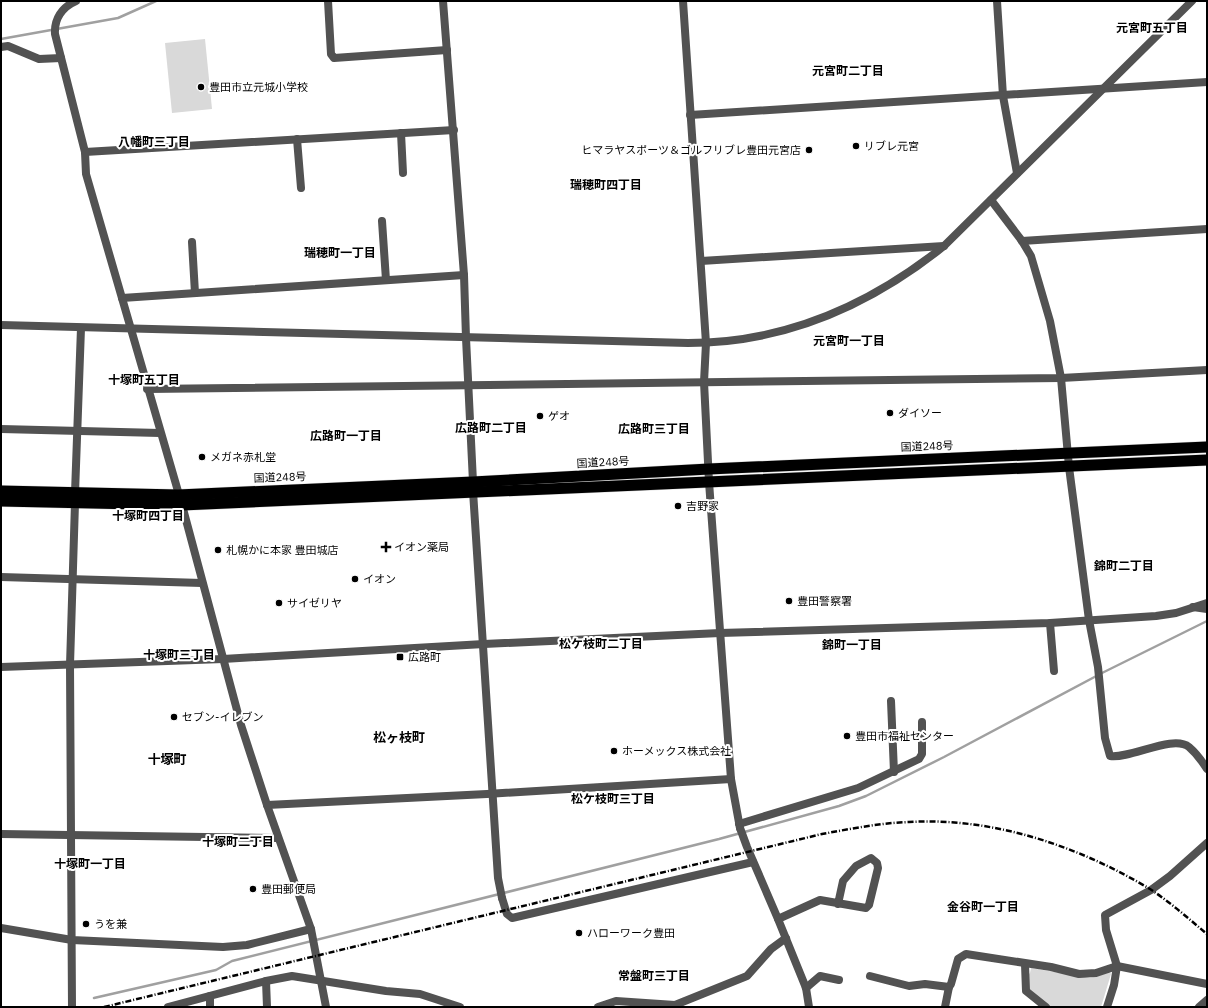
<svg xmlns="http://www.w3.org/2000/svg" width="1208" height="1008" font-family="'IBM Plex Sans','Noto Sans JP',sans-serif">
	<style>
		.green { fill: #d9d9d9 }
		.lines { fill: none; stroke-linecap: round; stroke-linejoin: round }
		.stream { stroke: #a0a0a0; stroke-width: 2.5 }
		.trunk-casing { stroke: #dbdbdb; stroke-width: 12 }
		.minor { stroke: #525252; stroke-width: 8 }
		.tertiary { stroke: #525252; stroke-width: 8 }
		.trunk { stroke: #000; stroke-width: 11 }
		.rail { stroke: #000; stroke-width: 2.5; stroke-dasharray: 6 2 1 2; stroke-linecap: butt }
		.poi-dot { fill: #000; stroke: #fff; stroke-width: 1.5 }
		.labels { text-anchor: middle; stroke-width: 4; stroke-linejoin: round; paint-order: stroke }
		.poi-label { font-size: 11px; fill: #000; stroke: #fff; text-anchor: start }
		.street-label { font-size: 11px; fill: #000; stroke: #fff }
		.neighbourhood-label { font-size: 12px; font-weight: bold; fill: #000; stroke: #fff }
		.quarter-label { font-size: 13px; font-weight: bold; fill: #000; stroke: #fff }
	</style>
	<rect width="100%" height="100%" fill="#fff"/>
	<!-- green -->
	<g class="green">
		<path d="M 205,39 L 212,109 L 172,113 L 165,43 Z"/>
		<path d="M 1031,968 L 1090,978 L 1110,972 L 1111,974 L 1101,1007 L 1047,1007 L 1027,992 L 1028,975 L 1030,973 Z"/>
	</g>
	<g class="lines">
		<!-- stream -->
		<g class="stream">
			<path d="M 1,39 L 118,18 L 156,1"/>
			<path d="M 94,998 L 216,970 L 232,961 L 719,839 L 839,806 L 866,796 L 944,757 L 1102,673 L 1207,621"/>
		</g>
		<defs>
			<g id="trunk">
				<path d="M 1,491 L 178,495 L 473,482 L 709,469 L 1207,447"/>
				<path d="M 1,501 L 182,505 L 1207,460"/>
			</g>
		</defs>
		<!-- trunk casing -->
		<use href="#trunk" class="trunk-casing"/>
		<!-- minor -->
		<g class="minor">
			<path d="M 328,1 L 331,54 L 334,58 L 447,50"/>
			<path d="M 683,1 L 706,343"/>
			<path d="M 997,1 L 1003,96 L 1017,173"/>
			<path d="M 1,47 L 8,46 L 39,59 L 61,58"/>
			<path d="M 690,115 L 1207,82"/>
			<path d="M 401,133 L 403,173"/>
			<path d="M 297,139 L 301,188"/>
			<path d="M 85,152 L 454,130"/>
			<path d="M 382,221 L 386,280"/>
			<path d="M 1022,241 L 1207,229"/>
			<path d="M 192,242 L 195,293"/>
			<path d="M 701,261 L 944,246"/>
			<path d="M 122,298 L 464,275"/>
			<path d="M 466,338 L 473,482"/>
			<path d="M 147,389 L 1061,378 L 1207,370"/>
			<path d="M 1,429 L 160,433"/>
			<path d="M 473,491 L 498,878 L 502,898"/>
			<path d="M 75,493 L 81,328"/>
			<path d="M 1,577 L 202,583"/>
			<path d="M 1193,607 L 1207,609"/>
			<path d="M 1089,620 L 1098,667 L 1105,738 L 1110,756 C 1131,759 1173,734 1189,747 C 1196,753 1202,761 1207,769"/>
			<path d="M 1050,623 L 1054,671"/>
			<path d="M 891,701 L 894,772"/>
			<path d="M 267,805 L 487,794 L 731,779 L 740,828"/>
			<path d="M 739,824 L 858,788 L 919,759 L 922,754 L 922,722"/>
			<path d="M 1,834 L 278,838"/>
			<path d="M 1025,964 L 1026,991 L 1046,1007"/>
			<path d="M 870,976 L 909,986 L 925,984 L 949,987"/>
			<path d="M 266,981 L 267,1007"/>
			<path d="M 806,988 L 820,976 L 839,980"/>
			<path d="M 72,1007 L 70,665 L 75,503"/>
			<path d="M 168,1007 L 266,981 L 292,976 L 386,991 L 420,994 L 460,1007"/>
			<path d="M 210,1007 L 210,996"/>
			<path d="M 598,1007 L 616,1001 L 675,1005 L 747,976 L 771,949 L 786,938"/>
			<path d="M 809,1007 L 806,988 L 778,919 L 820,900 L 866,908 L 869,905 L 878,868 L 877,863 L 871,858 L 856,866 L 843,881 L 838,904"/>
			<path d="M 945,1007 L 949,987 L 951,984 L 958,959 L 966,954 L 1051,967 L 1079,974 L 1096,973 L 1117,966 L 1207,984"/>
			<path d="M 1107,1007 L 1114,985 L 1117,966 L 1106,930 L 1105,915 L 1151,890 L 1170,876 L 1207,843"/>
			<path d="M 1199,1007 L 1207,1000"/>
		</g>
		<!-- tertiary -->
		<g class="tertiary">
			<path d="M 76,1 C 62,7 54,19 55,34 L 85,152 L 86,174 L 182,505 L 241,725 L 267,805 L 311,929 L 326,1007"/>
			<path d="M 443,1 L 464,275 L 466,338"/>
			<path d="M 991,200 L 1022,241 L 1031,256 L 1050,321 L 1061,378 L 1069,467 L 1089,620"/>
			<path d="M 1,325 L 688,343 C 785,343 869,306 944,246 L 1192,1"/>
			<path d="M 706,343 L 704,382 L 709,482 L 731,779"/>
			<path d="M 1,667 L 223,659 L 484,644 L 720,633 L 1050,623 L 1156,616 L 1176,613 L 1207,603"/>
			<path d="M 740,828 L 747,847 L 778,919"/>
			<path d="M 502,898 L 507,914 L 512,918 L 753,862"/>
			<path d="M 1,928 L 72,940 L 223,947 L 247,945 L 311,929"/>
		</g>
		<!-- trunk -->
		<use href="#trunk" class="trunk"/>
		<!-- rail -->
		<path class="rail" d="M 104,1007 L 822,834 C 850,829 879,823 909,822 C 993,817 1078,846 1150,889 C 1170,902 1189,919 1207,934"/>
	</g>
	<!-- markers -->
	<g class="poi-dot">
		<circle cx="201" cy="87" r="4"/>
		<circle cx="856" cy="146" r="4"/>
		<circle cx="809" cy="150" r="4"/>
		<circle cx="890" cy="413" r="4"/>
		<circle cx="540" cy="416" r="4"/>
		<circle cx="202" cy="457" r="4"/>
		<circle cx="678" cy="506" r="4"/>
		<path d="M384 541h4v4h4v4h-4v4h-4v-4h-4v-4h4z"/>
		<circle cx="218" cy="550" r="4"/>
		<circle cx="355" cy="579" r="4"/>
		<circle cx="789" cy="601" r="4"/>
		<circle cx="279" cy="603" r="4"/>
		<rect x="396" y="653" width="8" height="8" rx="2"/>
		<circle cx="174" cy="717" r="4"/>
		<circle cx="847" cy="736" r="4"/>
		<circle cx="614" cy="751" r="4"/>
		<circle cx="253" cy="889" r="4"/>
		<circle cx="86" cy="924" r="4"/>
		<circle cx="579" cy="933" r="4"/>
	</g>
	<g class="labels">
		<!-- poi labels -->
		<g class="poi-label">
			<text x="209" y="91">豊田市立元城小学校</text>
			<text x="864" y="150">リブレ元宮</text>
			<text x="801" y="154" text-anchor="end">ヒマラヤスポーツ＆ゴルフリブレ豊田元宮店</text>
			<text x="898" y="417">ダイソー</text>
			<text x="548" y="420">ゲオ</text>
			<text x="210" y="461">メガネ赤札堂</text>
			<text x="686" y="510">吉野家</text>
			<text x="394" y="551">イオン薬局</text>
			<text x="226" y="554">札幌かに本家 豊田城店</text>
			<text x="363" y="583">イオン</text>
			<text x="797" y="605">豊田警察署</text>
			<text x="287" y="607">サイゼリヤ</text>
			<text x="408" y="661">広路町</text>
			<text x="182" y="721">セブン-イレブン</text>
			<text x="855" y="740">豊田市福祉センター</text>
			<text x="622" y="755">ホーメックス株式会社</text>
			<text x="261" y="893">豊田郵便局</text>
			<text x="94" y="928">うを兼</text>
			<text x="587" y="937">ハローワーク豊田</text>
		</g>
		<!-- street labels -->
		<g class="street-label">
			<text transform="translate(927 446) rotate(-2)" y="4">国道248号</text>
			<text transform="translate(603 462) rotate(-3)" y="4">国道248号</text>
			<text transform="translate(280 477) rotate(-2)" y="4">国道248号</text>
		</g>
		<!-- neighbourhood labels -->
		<g class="neighbourhood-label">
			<text x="1152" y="32">元宮町五丁目</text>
			<text x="848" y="75">元宮町二丁目</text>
			<text x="154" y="146">八幡町三丁目</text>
			<text x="606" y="189">瑞穂町四丁目</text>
			<text x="340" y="257">瑞穂町一丁目</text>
			<text x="849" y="345">元宮町一丁目</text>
			<text x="144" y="384">十塚町五丁目</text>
			<text x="491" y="432">広路町二丁目</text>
			<text x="654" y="433">広路町三丁目</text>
			<text x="346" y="440">広路町一丁目</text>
			<text x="148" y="520">十塚町四丁目</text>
			<text x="1124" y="570">錦町二丁目</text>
			<text x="601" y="648">松ケ枝町二丁目</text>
			<text x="852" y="649">錦町一丁目</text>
			<text x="179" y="659">十塚町三丁目</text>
			<text x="613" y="803">松ケ枝町三丁目</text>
			<text x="238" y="846">十塚町二丁目</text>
			<text x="90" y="868">十塚町一丁目</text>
			<text x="983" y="911">金谷町一丁目</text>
			<text x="654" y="980">常盤町三丁目</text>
		</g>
		<!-- quarter labels -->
		<g class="quarter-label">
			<text x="399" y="742">松ヶ枝町</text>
			<text x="167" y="764">十塚町</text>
		</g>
	</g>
	<!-- border -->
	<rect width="1208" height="1008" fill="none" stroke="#000000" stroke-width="4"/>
</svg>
